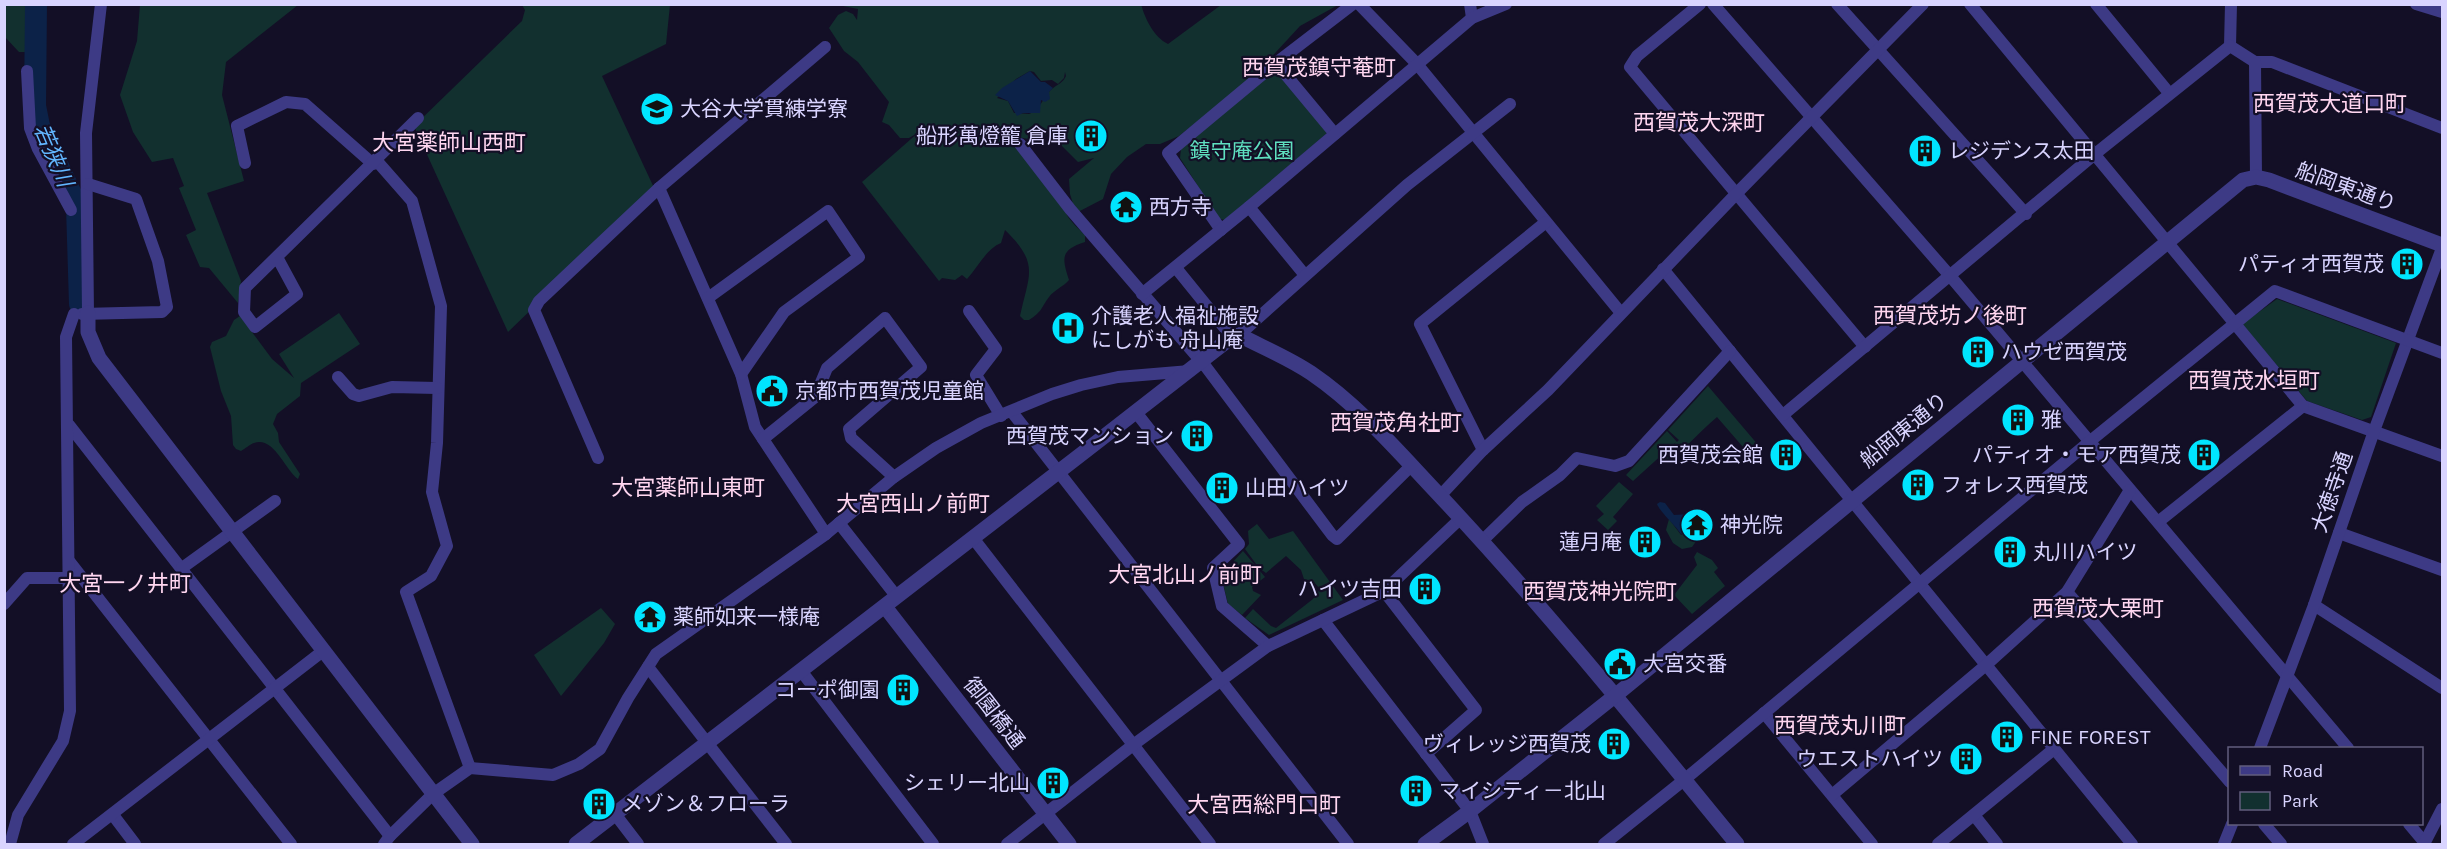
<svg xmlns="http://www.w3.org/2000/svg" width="2447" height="849" font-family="Karla,'Noto Sans JP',sans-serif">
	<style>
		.green { fill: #12302f; fill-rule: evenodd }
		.water { fill: #0c2248 }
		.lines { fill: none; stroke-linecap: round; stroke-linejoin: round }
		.river { stroke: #0c2248; stroke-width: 22 }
		.minor { stroke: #3d3a85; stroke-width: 12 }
		.tertiary { stroke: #3d3a85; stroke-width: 15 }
		.labels { text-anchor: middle; stroke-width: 4.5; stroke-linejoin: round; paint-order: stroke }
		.poi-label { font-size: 21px; fill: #d9d4ff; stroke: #130f26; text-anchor: start }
		.park-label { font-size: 21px; fill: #5fe0c0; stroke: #130f26 }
		.street-label { font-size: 21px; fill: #d9d4ff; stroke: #130f26 }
		.neighbourhood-label { font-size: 22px; fill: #ffd6f0; stroke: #130f26 }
		.water-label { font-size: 22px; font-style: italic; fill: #62b6ff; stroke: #130f26 }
	</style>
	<rect width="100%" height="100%" fill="#130f26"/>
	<!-- green -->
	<g class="green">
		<path d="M 5,4 L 36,5 L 32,45 L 27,52 L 19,52 L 5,37 Z"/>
		<path d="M 1141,4 C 1145,19 1154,37 1168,44 L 1221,5 L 1338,5 L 1300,26 L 1253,77 L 1179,136 L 1160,144 L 1146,144 L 1127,157 L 1111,174 L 1103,199 L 1076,213 L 1070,194 L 1069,179 L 1094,158 L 1078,162 L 1049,133 C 1038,142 1030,139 1017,137 L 1019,145 L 1063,199 C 1063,216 1074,224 1085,235 L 1085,242 C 1060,250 1062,258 1069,280 C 1063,287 1054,290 1049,297 C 1041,308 1042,312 1029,320 L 1024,320 L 1020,316 C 1029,274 1040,264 1005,230 L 1001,243 C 986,249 979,266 967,279 L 962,275 L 955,280 L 942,278 L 939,281 L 862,182 L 919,132 L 909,138 L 900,138 L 889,125 L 882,122 L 889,102 L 858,62 L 844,51 L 829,28 L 838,15 L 846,11 L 853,14 L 857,20 L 858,9 L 838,5 ZM 1030,71 L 1034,72 L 1041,81 L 1052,80 L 1058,84 L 1064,78 L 1065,72 L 1066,76 C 1063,83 1058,84 1052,89 C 1044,95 1040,111 1029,114 C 1025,114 1018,113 1014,113 L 1008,101 L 997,98 L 1016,79 Z"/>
		<path d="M 140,5 L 298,5 L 226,62 L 222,95 L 244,181 L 207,193 L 241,281 L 238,303 L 209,268 L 200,267 L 186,235 L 196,230 L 179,188 L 184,186 L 173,158 L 152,162 L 133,132 L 120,95 L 137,41 Z"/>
		<path d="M 522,5 L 670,5 L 666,44 L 602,76 L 655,190 L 508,332 L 414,126 L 522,21 L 525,10 Z"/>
		<path d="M 1279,71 L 1326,127 L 1326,134 L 1226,220 L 1219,219 L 1180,158 L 1181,149 L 1272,73 Z"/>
		<path d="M 2277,299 L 2396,343 L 2371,417 L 2362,420 L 2307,401 L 2242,324 Z"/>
		<path d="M 339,313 L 360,344 L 301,383 L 300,396 L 277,414 L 273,424 L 278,433 L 279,442 L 300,474 L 298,479 C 285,470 274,436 254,443 C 250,444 245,449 241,451 L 236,449 L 233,445 L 231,416 L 221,391 L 210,347 L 212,342 L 226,336 L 234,320 L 240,316 L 272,359 L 294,378 L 279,354 Z"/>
		<path d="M 1708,386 L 1759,446 L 1749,454 L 1717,417 C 1699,432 1686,448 1668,463 L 1663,457 L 1676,442 L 1633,481 L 1626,475 L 1667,431 L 1677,442 L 1679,440 L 1668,430 Z"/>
		<path d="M 1619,482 L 1633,494 L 1613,517 L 1617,521 L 1608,530 L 1597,520 L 1604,514 L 1596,506 Z"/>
		<path d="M 1669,519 L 1681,535 L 1689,530 L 1695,520 L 1702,528 L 1695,534 L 1697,540 L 1692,547 L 1682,549 L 1673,543 L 1666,530 Z"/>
		<path d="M 1257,524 L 1269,539 L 1293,531 L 1343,600 L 1269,635 L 1245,618 L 1253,609 L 1271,626 L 1276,628 L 1313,599 L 1320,589 L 1313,581 L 1304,579 L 1301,570 L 1286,556 L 1266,573 L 1259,568 L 1245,549 L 1249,544 L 1248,531 Z"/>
		<path d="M 1243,551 L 1265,577 L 1252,587 L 1253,591 L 1261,595 L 1242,615 L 1228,604 L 1221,575 Z"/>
		<path d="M 1697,552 L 1712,560 L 1718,568 L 1714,572 L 1725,586 L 1692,614 L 1674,595 L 1697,565 L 1694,557 Z"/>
		<path d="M 601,608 L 615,624 L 604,643 L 561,696 L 534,655 Z"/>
	</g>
	<!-- water -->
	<g class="water">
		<path d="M 1030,71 L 1041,82 L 1045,82 L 1053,88 L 1049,92 L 1050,99 L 1045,102 L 1041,100 L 1040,113 L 1023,113 L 1017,116 L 1008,101 L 995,95 L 1002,88 Z"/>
		<path d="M 1660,502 L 1665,503 L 1674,515 L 1690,514 L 1694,517 L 1692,526 L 1681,534 C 1675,525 1660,512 1657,504 Z"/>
	</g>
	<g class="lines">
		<!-- river -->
		<path class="river" d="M 36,4 L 35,106 L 39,126 L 77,207 L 80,304"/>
		<!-- minor -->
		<g class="minor">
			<path d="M 1359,4 L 1417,64 L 1621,313"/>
			<path d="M 1470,4 L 1472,18"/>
			<path d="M 1700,4 L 1637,56 L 1630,67 L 1865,347"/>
			<path d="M 1713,4 L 1951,277 L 2348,748"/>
			<path d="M 1837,4 L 2026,214"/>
			<path d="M 1970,4 L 2303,406 L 2442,456"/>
			<path d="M 2096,4 L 2169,93"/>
			<path d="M 2416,4 L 2442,12"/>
			<path d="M 2230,46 L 2231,4"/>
			<path d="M 2255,62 L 2272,62 L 2442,128"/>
			<path d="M 1276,63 L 1335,134"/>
			<path d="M 27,71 L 30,128 L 38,149 L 71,210"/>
			<path d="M 1020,144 L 1070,209 L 1206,367 L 1332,535 L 1337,539 L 1412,465"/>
			<path d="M 376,160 L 412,201 L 441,306 L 437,443 L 432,492 L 447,546 L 431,576 L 406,592 L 470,768"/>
			<path d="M 245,163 L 237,126 L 286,102 L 305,104 L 373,164"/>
			<path d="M 659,188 L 741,374 L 755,427 L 826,534"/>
			<path d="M 1249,207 L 1304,274"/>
			<path d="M 1221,230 L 1168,153 L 1276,63 L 1353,4"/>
			<path d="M 277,257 L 297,294 L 255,327 L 244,312 L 245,288 L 418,118"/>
			<path d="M 1176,268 L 1232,337"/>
			<path d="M 1663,269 L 2132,844"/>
			<path d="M 1142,294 L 1249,207 L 1472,18 L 1506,4"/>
			<path d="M 708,298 L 828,211 L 859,257 L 784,312 L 741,374"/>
			<path d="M 969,311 L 996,349 L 976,375 L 1001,416"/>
			<path d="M 88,313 L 86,133 L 101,4"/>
			<path d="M 82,314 L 162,312 L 167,307 L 158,261 L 136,199 L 88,184"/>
			<path d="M 1239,335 L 1407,185 L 1510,104"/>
			<path d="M 338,377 L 353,394 L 359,396 L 392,387 L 437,388"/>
			<path d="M 1135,411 L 1239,544 L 1213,568 L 1222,606 L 1268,646"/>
			<path d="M 1012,412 L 1348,844"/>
			<path d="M 1783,415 L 2095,154 L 2230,46 L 2255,62 L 2256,177"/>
			<path d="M 69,425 L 390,836"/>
			<path d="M 763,439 L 815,397 L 827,368 L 885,318 L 921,367 L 849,429 L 851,438 L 894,477"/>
			<path d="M 1483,450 L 1420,324 L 1546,222"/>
			<path d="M 598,458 L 534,310 L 539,301 L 659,188 L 825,47"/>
			<path d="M 1440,496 L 1483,450 L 1548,390 L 1737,193 L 1923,4"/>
			<path d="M 2158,522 L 2303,406"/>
			<path d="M 839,523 L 897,597"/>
			<path d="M 2339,533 L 2442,570"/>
			<path d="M 973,538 L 1210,844"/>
			<path d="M 1482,541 L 1522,502 L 1560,475 L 1577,458 L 1615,466 L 1629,461 L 1730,351"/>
			<path d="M 69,561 L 291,844"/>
			<path d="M 182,568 L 275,501"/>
			<path d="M 1384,591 L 1476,710 L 1426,754"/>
			<path d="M 2067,592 L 2230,782"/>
			<path d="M 4,604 L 27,578 L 68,578"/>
			<path d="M 2314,605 L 2442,688"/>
			<path d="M 1323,620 L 1470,811 L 1483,844"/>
			<path d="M 648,667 L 786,844"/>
			<path d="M 802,672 L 933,844"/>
			<path d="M 1764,713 L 1872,844"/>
			<path d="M 2260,748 L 2314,605 L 2374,431 L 2442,248"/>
			<path d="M 1832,795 L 1986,665 L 2067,592 L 2130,490"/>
			<path d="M 615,814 L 638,844"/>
			<path d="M 113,815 L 135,844"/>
			<path d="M 1974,815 L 1997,844"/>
			<path d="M 2264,824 L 2281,844"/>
			<path d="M 2409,824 L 2425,843"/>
			<path d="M 10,844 L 18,815 L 63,741 L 70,711 L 66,337 L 74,314"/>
			<path d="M 73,844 L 323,651"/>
			<path d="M 384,844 L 390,836 L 433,794 L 470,768 L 553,775 L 579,764 L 600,749 L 628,698 L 656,654 L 826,534 L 894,477 L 936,448 L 981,423 L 1052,394 L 1081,385 L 1118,377 L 1190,371"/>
			<path d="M 1007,844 L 1133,745 L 1268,646 L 1384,591 L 1461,518"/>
			<path d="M 1604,844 L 1684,780 L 2089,442 L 2275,291 L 2442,353"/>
			<path d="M 1938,844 L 2054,749"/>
			<path d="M 2224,844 L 2232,824"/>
			<path d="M 2424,844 L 2442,809"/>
		</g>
		<!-- tertiary -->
		<g class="tertiary">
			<path d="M 88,313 L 88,332 L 99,358 L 472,844"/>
			<path d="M 886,608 L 1069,844"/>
			<path d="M 576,844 C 795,676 1014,507 1232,337 L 1239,335 C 1262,347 1289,358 1311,373 C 1361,407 1401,455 1442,498 C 1546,609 1641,727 1737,844"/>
			<path d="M 1425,844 L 1470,811 L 1616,695 L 2243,180 L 2256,177 L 2269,180 L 2442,245"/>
		</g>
	</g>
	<!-- icons -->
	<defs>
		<symbol id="university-disc" viewBox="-11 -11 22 22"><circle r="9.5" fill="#00e5ff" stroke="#130f26"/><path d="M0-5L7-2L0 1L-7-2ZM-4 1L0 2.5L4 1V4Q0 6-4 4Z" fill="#111"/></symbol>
		<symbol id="building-disc" viewBox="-11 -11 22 22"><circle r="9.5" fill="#00e5ff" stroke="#130f26"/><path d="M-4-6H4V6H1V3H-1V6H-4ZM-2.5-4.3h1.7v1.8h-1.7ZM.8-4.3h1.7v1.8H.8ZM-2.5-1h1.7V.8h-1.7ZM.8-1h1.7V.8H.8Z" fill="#111"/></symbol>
		<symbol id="temple-disc" viewBox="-11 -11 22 22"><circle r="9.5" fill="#00e5ff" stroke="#130f26"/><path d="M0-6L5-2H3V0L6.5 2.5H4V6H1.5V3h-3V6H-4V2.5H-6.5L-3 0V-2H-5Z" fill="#111"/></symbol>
		<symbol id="hospital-disc" viewBox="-11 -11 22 22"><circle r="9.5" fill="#00e5ff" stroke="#130f26"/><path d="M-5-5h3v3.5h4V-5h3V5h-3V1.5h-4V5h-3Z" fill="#111"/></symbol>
		<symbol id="civic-disc" viewBox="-11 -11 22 22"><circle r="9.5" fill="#00e5ff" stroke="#130f26"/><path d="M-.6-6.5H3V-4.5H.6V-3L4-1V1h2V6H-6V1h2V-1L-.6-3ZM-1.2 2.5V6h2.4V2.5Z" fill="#111"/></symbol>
	</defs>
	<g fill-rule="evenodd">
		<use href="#university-disc" x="638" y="90" width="38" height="38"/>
		<use href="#building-disc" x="1072" y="117" width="38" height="38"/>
		<use href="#building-disc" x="1906" y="132" width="38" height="38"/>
		<use href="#temple-disc" x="1107" y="188" width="38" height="38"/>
		<use href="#building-disc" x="2388" y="245" width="38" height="38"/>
		<use href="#hospital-disc" x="1049" y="309" width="38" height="38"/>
		<use href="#building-disc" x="1959" y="333" width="38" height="38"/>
		<use href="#civic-disc" x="753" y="372" width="38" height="38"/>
		<use href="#building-disc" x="1999" y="401" width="38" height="38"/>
		<use href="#building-disc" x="1178" y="417" width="38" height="38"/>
		<use href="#building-disc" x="1767" y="436" width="38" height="38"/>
		<use href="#building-disc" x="2185" y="436" width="38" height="38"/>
		<use href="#building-disc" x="1899" y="466" width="38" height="38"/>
		<use href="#building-disc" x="1203" y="469" width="38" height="38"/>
		<use href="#temple-disc" x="1678" y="506" width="38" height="38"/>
		<use href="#building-disc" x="1626" y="523" width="38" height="38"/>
		<use href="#building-disc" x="1991" y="533" width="38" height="38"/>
		<use href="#building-disc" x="1406" y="570" width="38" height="38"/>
		<use href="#temple-disc" x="631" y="598" width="38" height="38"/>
		<use href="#civic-disc" x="1601" y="645" width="38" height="38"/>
		<use href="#building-disc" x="884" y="671" width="38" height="38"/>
		<use href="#building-disc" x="1988" y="718" width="38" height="38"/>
		<use href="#building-disc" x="1595" y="725" width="38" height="38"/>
		<use href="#building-disc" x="1947" y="740" width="38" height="38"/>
		<use href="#building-disc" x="1034" y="764" width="38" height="38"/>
		<use href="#building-disc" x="1397" y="772" width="38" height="38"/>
		<use href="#building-disc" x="580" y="785" width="38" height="38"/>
	</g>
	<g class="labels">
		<!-- poi labels -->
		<g class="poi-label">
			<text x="680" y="116">大谷大学貫練学寮</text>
			<text x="1068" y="143" text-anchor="end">船形萬燈籠 倉庫</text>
			<text x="1948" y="158">レジデンス太田</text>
			<text x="1149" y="214">西方寺</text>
			<text x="2384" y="271" text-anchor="end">パティオ西賀茂</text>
			<text x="1091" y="323">介護老人福祉施設<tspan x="1091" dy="24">にしがも 舟山庵</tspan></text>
			<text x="2001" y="359">ハウゼ西賀茂</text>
			<text x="795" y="398">京都市西賀茂児童館</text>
			<text x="2041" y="427">雅</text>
			<text x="1174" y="443" text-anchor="end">西賀茂マンション</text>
			<text x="1763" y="462" text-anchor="end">西賀茂会館</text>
			<text x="2181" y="462" text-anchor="end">パティオ・モア西賀茂</text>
			<text x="1941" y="492">フォレス西賀茂</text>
			<text x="1245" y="495">山田ハイツ</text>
			<text x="1720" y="532">神光院</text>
			<text x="1622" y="549" text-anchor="end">蓮月庵</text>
			<text x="2033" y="559">丸川ハイツ</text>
			<text x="1402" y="596" text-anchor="end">ハイツ吉田</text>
			<text x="673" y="624">薬師如来一様庵</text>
			<text x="1643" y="671">大宮交番</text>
			<text x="880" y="697" text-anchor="end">コーポ御園</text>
			<text x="2030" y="744">FINE FOREST</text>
			<text x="1591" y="751" text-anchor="end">ヴィレッジ西賀茂</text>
			<text x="1943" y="766" text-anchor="end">ウエストハイツ</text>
			<text x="1030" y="790" text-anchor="end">シェリー北山</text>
			<text x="1439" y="798">マイシティ－北山</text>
			<text x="622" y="811">メゾン＆フローラ</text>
		</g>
		<!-- park labels -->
		<g class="park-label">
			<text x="1242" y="158">鎮守庵公園</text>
		</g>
		<!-- street labels -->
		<g class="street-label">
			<text transform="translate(2346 187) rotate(20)" y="7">船岡東通り</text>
			<text transform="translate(1904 430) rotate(-39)" y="7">船岡東通り</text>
			<text transform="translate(2332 492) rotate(-71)" y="7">大徳寺通</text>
			<text transform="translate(994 713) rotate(52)" y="7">御園橋通</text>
		</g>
		<!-- neighbourhood labels -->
		<g class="neighbourhood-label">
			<text x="1319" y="75">西賀茂鎮守菴町</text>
			<text x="2330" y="111">西賀茂大道口町</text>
			<text x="1699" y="130">西賀茂大深町</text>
			<text x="449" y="150">大宮薬師山西町</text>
			<text x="1950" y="323">西賀茂坊ノ後町</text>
			<text x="2254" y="388">西賀茂水垣町</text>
			<text x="1396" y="430">西賀茂角社町</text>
			<text x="688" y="495">大宮薬師山東町</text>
			<text x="913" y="511">大宮西山ノ前町</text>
			<text x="1185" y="582">大宮北山ノ前町</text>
			<text x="125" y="591">大宮一ノ井町</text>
			<text x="1600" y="599">西賀茂神光院町</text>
			<text x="2098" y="616">西賀茂大栗町</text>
			<text x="1840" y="733">西賀茂丸川町</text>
			<text x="1264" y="812">大宮西総門口町</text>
		</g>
		<!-- water labels -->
		<g class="water-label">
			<text transform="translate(54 155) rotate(67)" y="8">若狭川</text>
		</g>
	</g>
	<!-- border -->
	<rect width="2447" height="849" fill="none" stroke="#d9d4ff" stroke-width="12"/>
	<!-- legend -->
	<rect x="2228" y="747" width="195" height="78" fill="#130f26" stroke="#625e7d" stroke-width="1.5"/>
	<rect x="2240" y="766" width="30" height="9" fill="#3d3a85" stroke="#625e7d" stroke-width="1.5"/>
	<text x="2282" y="777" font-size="18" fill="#d9d4ff">Road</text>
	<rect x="2240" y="792" width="30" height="18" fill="#12302f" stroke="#625e7d" stroke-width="1.5"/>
	<text x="2282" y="807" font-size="18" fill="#d9d4ff">Park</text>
</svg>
